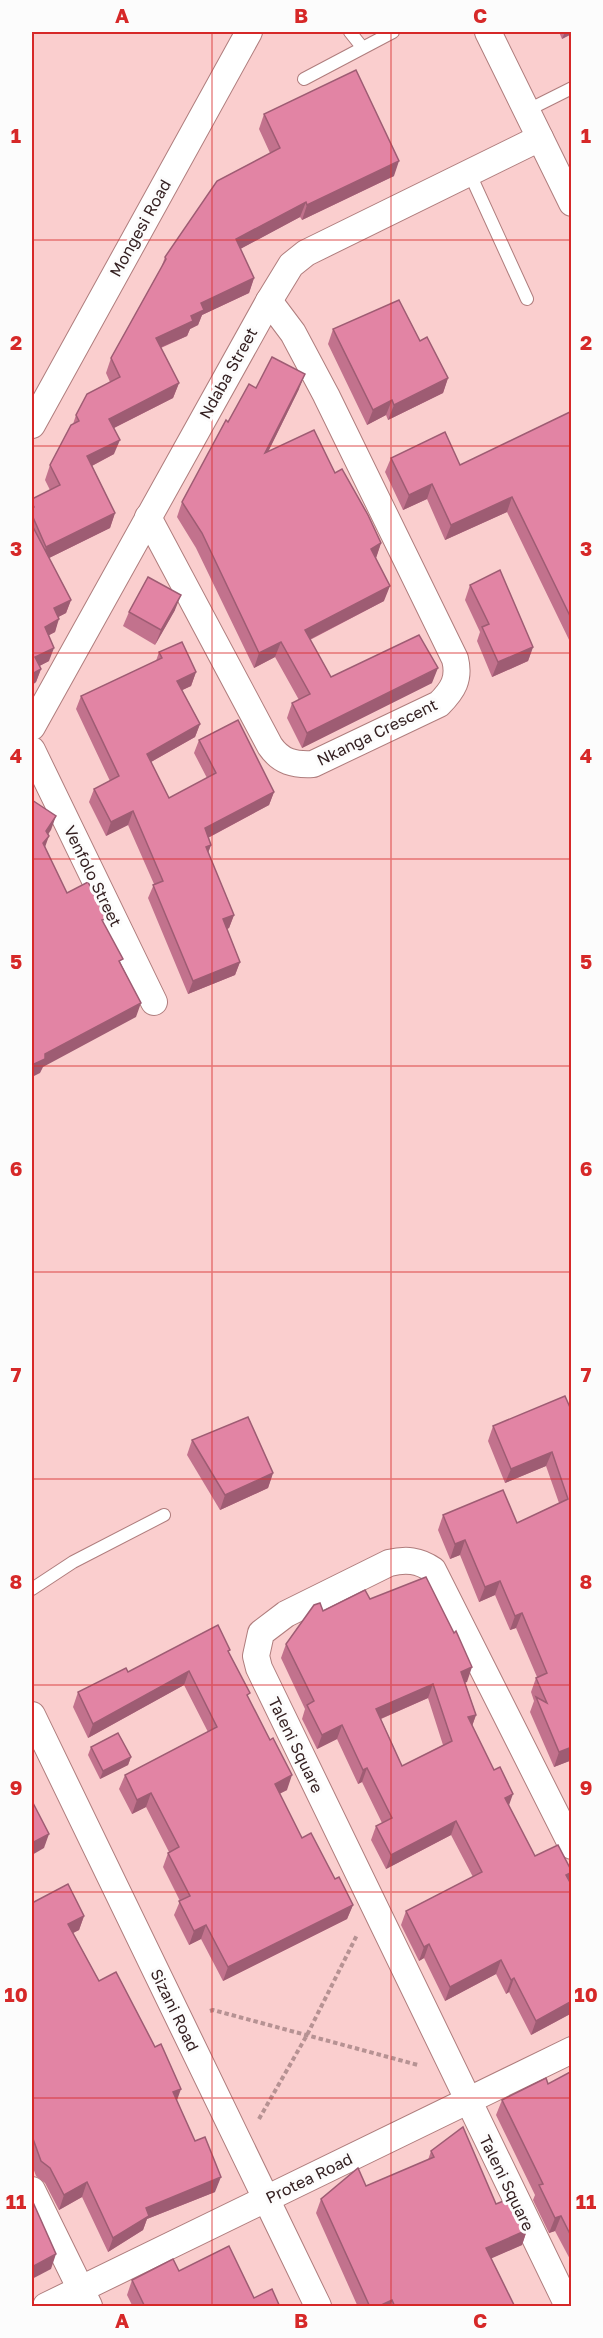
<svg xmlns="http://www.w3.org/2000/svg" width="603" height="2338" font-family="'Golos Text',sans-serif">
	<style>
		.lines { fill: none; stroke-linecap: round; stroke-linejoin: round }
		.lane-casing { stroke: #af7d7d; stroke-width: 14 }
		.street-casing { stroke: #af7d7d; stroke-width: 28 }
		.path { stroke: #b69293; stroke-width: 4; stroke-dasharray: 4.5 3; stroke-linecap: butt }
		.lane { stroke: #fff; stroke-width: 12 }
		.street { stroke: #fff; stroke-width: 26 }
		.wall { fill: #c2728d; fill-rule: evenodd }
		.shaded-wall { fill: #9e5c73 }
		.building { fill: #e284a4; stroke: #9e5c73; stroke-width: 1.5; fill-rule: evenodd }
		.grid { fill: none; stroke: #d62828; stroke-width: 1.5; stroke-opacity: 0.55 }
		.labels { text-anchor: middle; stroke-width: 6; stroke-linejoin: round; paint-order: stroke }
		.street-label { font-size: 16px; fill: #321e1f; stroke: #fcfcfc }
		.neatline { fill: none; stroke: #d62828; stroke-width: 2 }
		.grid-label { font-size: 20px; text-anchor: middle; font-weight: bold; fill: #d62828 }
	</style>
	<rect width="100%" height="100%" fill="#facece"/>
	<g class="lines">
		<defs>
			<g id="lane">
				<path d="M 350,32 L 362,47"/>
				<path d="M 304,79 L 393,32"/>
				<path d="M 526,111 L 572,88"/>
				<path d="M 469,172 L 527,299"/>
				<path d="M 32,1589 L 73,1562 L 164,1515"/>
			</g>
			<g id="street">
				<path d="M 488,32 L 572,203"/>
				<path d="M 32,425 L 249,32"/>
				<path d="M 148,517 L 270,746 C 281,762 294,765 313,764 L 439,704 C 453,690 460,679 455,659 L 326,395 L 293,333 L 269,301"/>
				<path d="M 32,727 L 269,301 L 291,265 L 306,253 L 540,138"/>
				<path d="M 32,750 L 154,1002"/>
				<path d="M 32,1715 L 318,2306"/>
				<path d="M 32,2190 L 89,2306"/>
				<path d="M 46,2306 L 572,2050"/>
				<path d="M 568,2306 L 259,1668 L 256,1656 L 261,1633 L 286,1614 L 389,1563 C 406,1559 419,1560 433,1570 L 572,1846"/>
			</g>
		</defs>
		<!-- lane casing -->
		<use href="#lane" class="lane-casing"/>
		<!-- street casing -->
		<use href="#street" class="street-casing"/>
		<!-- path -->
		<g class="path">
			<path d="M 210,2011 L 213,2010 L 418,2065"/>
			<path d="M 259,2119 L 307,2035 L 357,1935"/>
		</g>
		<!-- lane -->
		<use href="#lane" class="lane"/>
		<!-- street -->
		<use href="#street" class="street"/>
	</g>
	<!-- wall -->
	<g class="wall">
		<path d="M 559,32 L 572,32 L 562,39 Z"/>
		<path d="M 264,114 L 394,176 L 302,220 L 300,217 L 240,249 L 254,278 L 249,293 L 202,315 L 198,325 L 190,329 L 187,336 L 161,348 L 179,383 L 173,398 L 114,428 L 114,454 L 92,466 L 115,513 L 110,528 L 49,558 L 71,600 L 66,613 L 58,617 L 55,632 L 49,635 L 49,661 L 39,666 L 41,669 L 36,682 L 32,685 L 32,499 L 50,490 L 45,480 L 50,465 L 73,424 L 76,415 L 110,382 L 106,373 L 111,358 L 161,268 L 165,257 L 270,153 L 259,129 Z"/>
		<path d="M 333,329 L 420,341 L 448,378 L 443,393 L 388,420 L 386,415 L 367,425 L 328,344 Z"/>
		<path d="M 256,388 L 299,389 L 268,452 L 335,473 L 381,543 L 376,558 L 384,601 L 310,640 L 331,677 L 432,683 L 302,748 L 287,718 L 292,703 L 299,700 L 275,657 L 254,668 L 196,548 L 177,517 L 182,502 L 228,422 Z"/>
		<path d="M 572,411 L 572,646 L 507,512 L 445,540 L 427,499 L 403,510 L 385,472 L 391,458 L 460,465 Z"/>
		<path d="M 470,585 L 533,647 L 528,661 L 492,677 L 477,641 L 480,632 L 465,600 Z"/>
		<path d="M 175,610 L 155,645 L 123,626 L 129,612 Z"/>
		<path d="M 159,652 L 196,672 L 191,686 L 182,690 L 200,724 L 195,737 L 151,762 L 169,798 L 207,778 L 194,753 L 199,740 L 274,792 L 269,805 L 208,838 L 211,845 L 208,853 L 234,915 L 229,928 L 227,929 L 240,962 L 235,975 L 188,994 L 148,898 L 154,884 L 128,825 L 106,836 L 89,802 L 94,789 L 110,781 L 76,709 L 81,696 L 156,661 Z"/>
		<path d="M 572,1412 L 572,1760 L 554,1767 L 530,1712 L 534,1701 L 531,1692 L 536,1678 L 537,1677 L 516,1628 L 510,1630 L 495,1595 L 479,1602 L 460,1555 L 450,1559 L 438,1530 L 443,1515 L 517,1523 L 559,1503 L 546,1466 L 505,1483 L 488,1441 L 493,1426 Z"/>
		<path d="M 192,1440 L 273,1473 L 268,1488 L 220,1510 L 187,1455 Z"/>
		<path d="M 323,1611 L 467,1682 L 465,1682 L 476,1715 L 472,1726 L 509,1806 L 535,1856 L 569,1880 L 572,1886 L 572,2013 L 531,2035 L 509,1992 L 506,1994 L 496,1974 L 445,2001 L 424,1958 L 419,1961 L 401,1925 L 406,1911 L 473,1877 L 451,1835 L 386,1869 L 371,1840 L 376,1826 L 382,1823 L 362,1782 L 358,1784 L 337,1739 L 317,1749 L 302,1719 L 305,1709 L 281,1658 L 286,1644 ZM 428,1698 L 443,1745 L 402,1766 L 381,1719 Z"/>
		<path d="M 229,1654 L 248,1697 L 287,1790 L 279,1794 L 302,1838 L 335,1879 L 353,1905 L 347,1919 L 223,1981 L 201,1939 L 189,1945 L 174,1915 L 180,1901 L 163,1867 L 168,1853 L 169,1852 L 146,1807 L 132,1814 L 119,1789 L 125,1775 L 208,1732 L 184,1685 L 88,1738 L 73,1707 L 78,1692 L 128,1672 Z"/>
		<path d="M 91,1747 L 131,1757 L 128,1765 L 100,1779 L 88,1755 Z"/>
		<path d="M 32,1903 L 84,1916 L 79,1930 L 73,1933 L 99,1981 L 177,2101 L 215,2192 L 147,2219 L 143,2230 L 108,2252 L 82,2197 L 59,2210 L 45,2183 L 36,2176 L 32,2165 Z"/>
		<path d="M 572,2071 L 572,2263 L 555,2231 L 549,2233 L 533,2200 L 535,2195 L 496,2115 L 502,2100 L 548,2084 Z"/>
		<path d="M 431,2151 L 527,2230 L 522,2245 L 491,2258 L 515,2307 L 358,2307 L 316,2213 L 321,2199 L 366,2186 L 428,2160 Z"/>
		<path d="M 179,2271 L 254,2298 L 280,2307 L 133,2307 L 127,2295 L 132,2280 Z"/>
	</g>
	<!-- shaded-wall -->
	<g class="shaded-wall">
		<path d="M 565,32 L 572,32 L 572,34 L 562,39 Z"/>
		<path d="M 399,161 L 394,176 L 302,220 L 307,205 Z"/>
		<path d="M 306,202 L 300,217 L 231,254 L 236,239 Z"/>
		<path d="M 254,278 L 249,293 L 202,315 L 198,325 L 190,329 L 187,336 L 150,352 L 156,338 L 201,303 Z"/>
		<path d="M 305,374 L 299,389 L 260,468 L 265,453 Z"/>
		<path d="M 448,378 L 443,393 L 388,420 L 394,405 Z"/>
		<path d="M 179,383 L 173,398 L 104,433 L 109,419 Z"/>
		<path d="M 392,400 L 386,415 L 367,425 L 373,410 Z"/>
		<path d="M 120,440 L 114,454 L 82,471 L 87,456 Z"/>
		<path d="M 432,484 L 427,499 L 403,510 L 409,495 Z"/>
		<path d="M 512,497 L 507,512 L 445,540 L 451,525 Z"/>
		<path d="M 115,513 L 110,528 L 41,562 L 46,547 Z"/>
		<path d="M 381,543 L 376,558 L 371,549 Z"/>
		<path d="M 390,586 L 384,601 L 299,645 L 305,630 Z"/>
		<path d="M 181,595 L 175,610 L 155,645 L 161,630 Z"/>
		<path d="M 71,600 L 66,613 L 49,622 L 54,608 Z"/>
		<path d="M 59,619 L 55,632 L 40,640 L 45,627 Z"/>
		<path d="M 281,642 L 275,657 L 254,668 L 259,653 Z"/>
		<path d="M 533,647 L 528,661 L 492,677 L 498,662 Z"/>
		<path d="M 54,648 L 49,661 L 32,670 L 35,657 Z"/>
		<path d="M 438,668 L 432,683 L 302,748 L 307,733 Z"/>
		<path d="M 41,669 L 36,682 L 32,685 L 32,674 Z"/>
		<path d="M 196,672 L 191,686 L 172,695 L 177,681 Z"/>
		<path d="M 200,724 L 195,737 L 142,767 L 147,754 Z"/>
		<path d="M 274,792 L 269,805 L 200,842 L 205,828 Z"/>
		<path d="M 133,811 L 128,825 L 106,836 L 111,822 Z"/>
		<path d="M 56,816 L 51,830 L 41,845 L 46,831 Z"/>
		<path d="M 49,836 L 44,850 L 43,843 Z"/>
		<path d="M 211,845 L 206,858 L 206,847 Z"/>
		<path d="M 234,915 L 229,928 L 218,933 L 223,919 Z"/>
		<path d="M 240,962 L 235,975 L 188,994 L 193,981 Z"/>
		<path d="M 141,1003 L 136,1017 L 43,1067 L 40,1073 L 32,1077 L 32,1065 L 45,1054 Z"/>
		<path d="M 552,1452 L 546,1466 L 505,1483 L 511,1469 Z"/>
		<path d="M 273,1473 L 268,1488 L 220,1510 L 225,1495 Z"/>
		<path d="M 465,1540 L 460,1555 L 450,1559 L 455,1544 Z"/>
		<path d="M 500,1581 L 495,1595 L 479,1602 L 485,1587 Z"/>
		<path d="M 522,1613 L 516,1628 L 510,1630 L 515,1616 Z"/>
		<path d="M 472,1667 L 467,1682 L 456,1686 L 461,1672 Z"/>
		<path d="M 189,1671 L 184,1685 L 88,1738 L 93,1724 Z"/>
		<path d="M 433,1684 L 428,1698 L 371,1723 L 376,1709 Z"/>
		<path d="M 476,1715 L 471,1729 L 468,1717 Z"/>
		<path d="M 342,1725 L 337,1739 L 317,1749 L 322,1735 Z"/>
		<path d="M 572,1747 L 572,1760 L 554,1767 L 559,1752 Z"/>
		<path d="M 131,1757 L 128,1765 L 100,1779 L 103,1771 Z"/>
		<path d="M 367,1768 L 362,1782 L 358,1784 L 363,1770 Z"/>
		<path d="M 292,1775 L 287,1790 L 269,1799 L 275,1784 Z"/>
		<path d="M 151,1793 L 146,1807 L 132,1814 L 137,1800 Z"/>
		<path d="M 513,1794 L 508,1808 L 505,1798 Z"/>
		<path d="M 456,1821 L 451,1835 L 386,1869 L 391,1855 Z"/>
		<path d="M 49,1834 L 44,1848 L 32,1855 L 32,1843 Z"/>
		<path d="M 572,1872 L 567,1886 L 566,1875 Z"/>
		<path d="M 353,1905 L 347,1919 L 223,1981 L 228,1967 Z"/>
		<path d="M 84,1916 L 79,1930 L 63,1938 L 68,1924 Z"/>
		<path d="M 206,1925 L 201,1939 L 189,1945 L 194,1931 Z"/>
		<path d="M 429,1944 L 424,1958 L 419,1961 L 424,1947 Z"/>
		<path d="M 501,1960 L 496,1974 L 445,2001 L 450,1987 Z"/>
		<path d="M 514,1978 L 509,1992 L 506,1994 L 511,1980 Z"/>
		<path d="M 572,2001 L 572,2013 L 531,2035 L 536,2021 Z"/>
		<path d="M 181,2089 L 176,2103 L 173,2092 Z"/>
		<path d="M 221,2177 L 215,2192 L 147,2219 L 143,2230 L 108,2252 L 113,2238 L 146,2208 Z"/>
		<path d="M 87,2182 L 82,2197 L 59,2210 L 64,2195 Z"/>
		<path d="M 561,2216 L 555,2231 L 549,2233 L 555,2218 Z"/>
		<path d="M 527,2230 L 522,2245 L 481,2263 L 486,2248 Z"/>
		<path d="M 56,2254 L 51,2269 L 32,2279 L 32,2267 Z"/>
		<path d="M 392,2300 L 389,2307 L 377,2307 Z"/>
	</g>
	<!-- building -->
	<g class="building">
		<path d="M 356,70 L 399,161 L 307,205 L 306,202 L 236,239 L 254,278 L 201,303 L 204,310 L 191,316 L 193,321 L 156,338 L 179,383 L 109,419 L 120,440 L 87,456 L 115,513 L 46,547 L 32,515 L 32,510 L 34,507 L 32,503 L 32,499 L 60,485 L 50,465 L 71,425 L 79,421 L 76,415 L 87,394 L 120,377 L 111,358 L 166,259 L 165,257 L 217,181 L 280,148 L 264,114 Z"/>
		<path d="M 399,300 L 420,341 L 427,337 L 448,378 L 394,405 L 392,400 L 373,410 L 333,329 Z"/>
		<path d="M 272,357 L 305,374 L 265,453 L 314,430 L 335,473 L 342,469 L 368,515 L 381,543 L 371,549 L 390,586 L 305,630 L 331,677 L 419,635 L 438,668 L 307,733 L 292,703 L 310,694 L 281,642 L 259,653 L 202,533 L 182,502 L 226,420 L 228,422 L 249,384 L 256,388 Z"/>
		<path d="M 572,411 L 572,620 L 512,497 L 451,525 L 432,484 L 409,495 L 391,458 L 445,432 L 460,465 Z"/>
		<path d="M 34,529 L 71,600 L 54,608 L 59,619 L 45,627 L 54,648 L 35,657 L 41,669 L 32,674 L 32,531 Z"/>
		<path d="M 500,570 L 533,647 L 498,662 L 482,627 L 489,624 L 470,585 Z"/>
		<path d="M 148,577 L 181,595 L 161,630 L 129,612 Z"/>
		<path d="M 182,642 L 196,672 L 177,681 L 200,724 L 147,754 L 169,798 L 216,773 L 199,740 L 238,720 L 274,792 L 205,828 L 211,845 L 206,847 L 234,915 L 223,919 L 240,962 L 193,981 L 153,885 L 163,881 L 133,811 L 111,822 L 94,789 L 119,776 L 81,696 L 162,658 L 159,652 Z"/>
		<path d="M 32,800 L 56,816 L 46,831 L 49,836 L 43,843 L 67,893 L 88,882 L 106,919 L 102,920 L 123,959 L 119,961 L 141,1003 L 45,1054 L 45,1059 L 32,1065 Z"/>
		<path d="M 565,1396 L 572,1412 L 572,1747 L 559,1752 L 536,1697 L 547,1703 L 536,1678 L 547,1673 L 522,1613 L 515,1616 L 500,1581 L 485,1587 L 465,1540 L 455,1544 L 443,1515 L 503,1490 L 517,1523 L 568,1499 L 552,1452 L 511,1469 L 493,1426 Z"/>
		<path d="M 248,1417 L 273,1473 L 225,1495 L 192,1440 Z"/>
		<path d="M 426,1577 L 454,1633 L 456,1631 L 472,1667 L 461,1672 L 476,1715 L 468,1717 L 494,1770 L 500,1767 L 513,1794 L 505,1798 L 535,1856 L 558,1845 L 572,1872 L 566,1875 L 572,1886 L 572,2001 L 536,2021 L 514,1978 L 511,1980 L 501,1960 L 450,1987 L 429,1944 L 424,1947 L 406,1911 L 482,1872 L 456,1821 L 391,1855 L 376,1826 L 392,1818 L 367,1768 L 363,1770 L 342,1725 L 322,1735 L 307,1705 L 314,1701 L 286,1644 L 314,1605 L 320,1603 L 323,1611 L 365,1590 L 370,1599 ZM 433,1684 L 452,1741 L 402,1766 L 376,1709 Z"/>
		<path d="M 218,1625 L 230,1650 L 228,1651 L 250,1693 L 247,1695 L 270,1740 L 273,1738 L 292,1775 L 275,1784 L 302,1838 L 311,1833 L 335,1879 L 339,1877 L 353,1905 L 228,1967 L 206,1925 L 194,1931 L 179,1901 L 190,1896 L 168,1853 L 179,1847 L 151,1793 L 137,1800 L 125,1775 L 217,1727 L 189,1671 L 93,1724 L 78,1692 L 126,1668 L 128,1672 Z"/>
		<path d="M 118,1733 L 131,1757 L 103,1771 L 91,1747 Z"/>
		<path d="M 32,1801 L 49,1834 L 32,1843 Z"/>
		<path d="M 68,1884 L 84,1916 L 68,1924 L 99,1981 L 116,1972 L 155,2047 L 161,2044 L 181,2089 L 173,2092 L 195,2141 L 205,2137 L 221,2177 L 146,2208 L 149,2216 L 113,2238 L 87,2182 L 64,2195 L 50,2168 L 41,2161 L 32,2136 L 32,1903 Z"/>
		<path d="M 572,2071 L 572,2238 L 561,2216 L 555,2218 L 539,2185 L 543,2184 L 502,2100 L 546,2078 L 548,2084 Z"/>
		<path d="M 463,2127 L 496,2204 L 511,2198 L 527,2230 L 486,2248 L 515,2307 L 395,2307 L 392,2300 L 377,2307 L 370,2307 L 321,2199 L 358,2168 L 366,2186 L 434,2157 L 431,2151 Z"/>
		<path d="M 32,2200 L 56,2254 L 32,2267 Z"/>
		<path d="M 229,2246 L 254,2298 L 272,2289 L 280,2307 L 145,2307 L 132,2280 L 173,2259 L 179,2271 Z"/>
	</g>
	<!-- grid -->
	<path class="grid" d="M 212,32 L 212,2306M 391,32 L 391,2306M 32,240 L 572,240M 32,446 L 572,446M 32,653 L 572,653M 32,859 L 572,859M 32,1066 L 572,1066M 32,1272 L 572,1272M 32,1479 L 572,1479M 32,1685 L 572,1685M 32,1892 L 572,1892M 32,2098 L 572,2098"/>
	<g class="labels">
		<!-- street labels -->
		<g class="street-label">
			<text transform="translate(140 228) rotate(-61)" y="6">Mongesi Road</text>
			<text transform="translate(228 373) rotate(-61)" y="6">Ndaba Street</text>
			<text transform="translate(377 732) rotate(-26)" y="6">Nkanga Crescent</text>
			<text transform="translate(93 876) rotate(64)" y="6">Venfolo Street</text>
			<text transform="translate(296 1745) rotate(64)" y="6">Taleni Square</text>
			<text transform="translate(175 2010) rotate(64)" y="6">Sizani Road</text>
			<text transform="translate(309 2178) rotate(-26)" y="6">Protea Road</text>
			<text transform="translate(507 2183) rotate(64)" y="6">Taleni Square</text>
		</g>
	</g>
	<!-- border -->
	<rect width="603" height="2338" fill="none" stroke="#fcfcfc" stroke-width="66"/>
	<rect x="33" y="33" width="537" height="2272" class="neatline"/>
	<g class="grid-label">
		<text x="122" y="23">A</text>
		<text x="301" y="23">B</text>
		<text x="480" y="23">C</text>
		<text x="16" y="143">1</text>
		<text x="586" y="143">1</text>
		<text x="16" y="350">2</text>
		<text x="586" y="350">2</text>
		<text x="16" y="556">3</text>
		<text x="586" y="556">3</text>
		<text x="16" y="763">4</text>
		<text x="586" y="763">4</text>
		<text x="16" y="969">5</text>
		<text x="586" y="969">5</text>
		<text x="16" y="1176">6</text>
		<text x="586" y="1176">6</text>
		<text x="16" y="1382">7</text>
		<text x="586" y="1382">7</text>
		<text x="16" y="1589">8</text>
		<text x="586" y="1589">8</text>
		<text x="16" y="1795">9</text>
		<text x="586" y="1795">9</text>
		<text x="16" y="2002">10</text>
		<text x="586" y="2002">10</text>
		<text x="16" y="2209">11</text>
		<text x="586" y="2209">11</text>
		<text x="122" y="2328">A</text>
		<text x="301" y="2328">B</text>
		<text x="480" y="2328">C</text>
	</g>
</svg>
